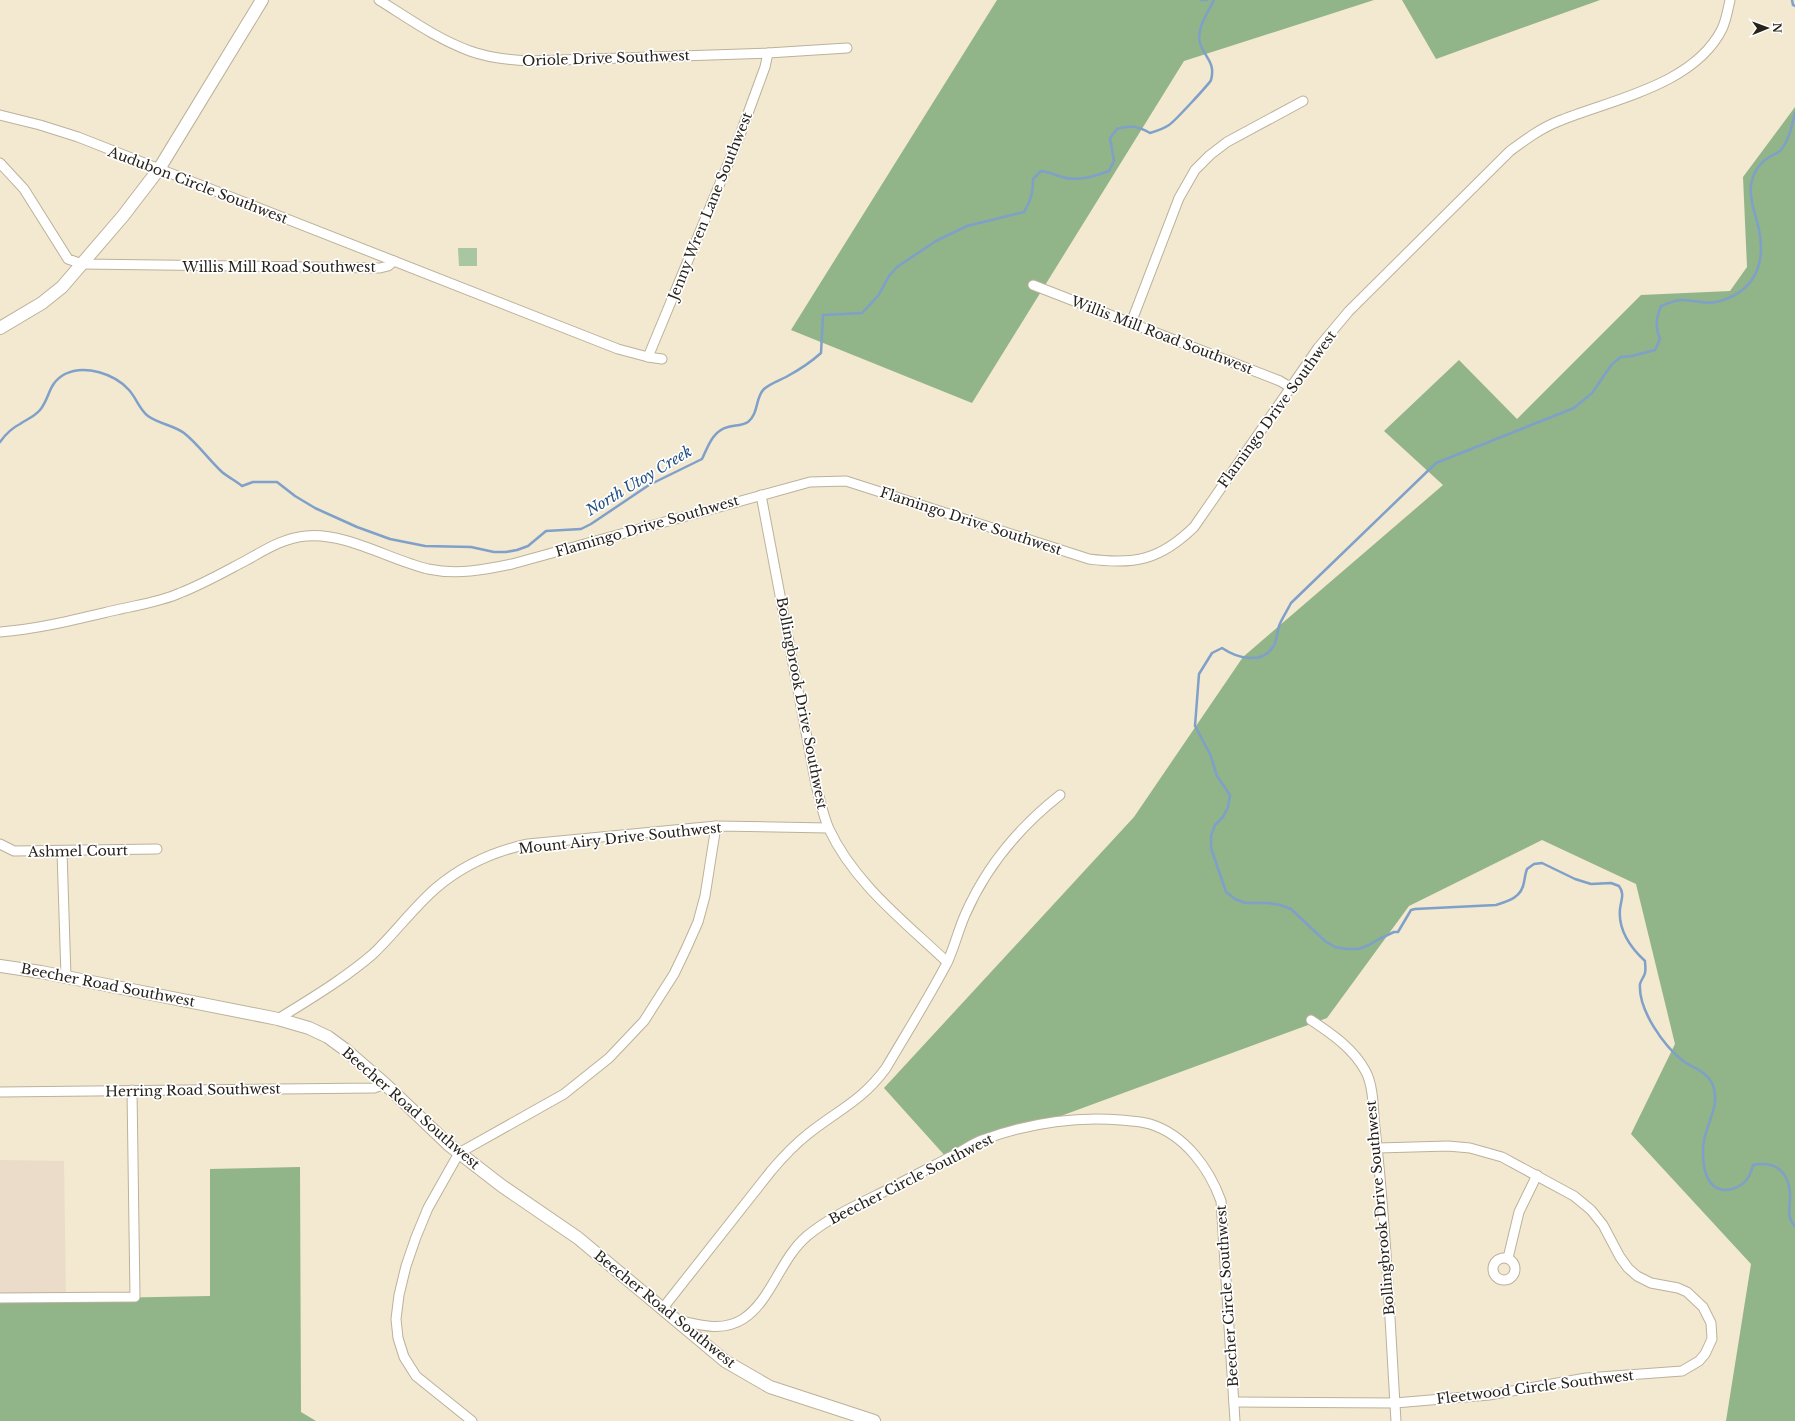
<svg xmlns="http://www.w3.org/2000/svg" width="1795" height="1421" font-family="'Libre Baskerville',serif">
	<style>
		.commercial { fill: #ebdcca }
		.green { fill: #a8c6a1 }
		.forest { fill: #91b489 }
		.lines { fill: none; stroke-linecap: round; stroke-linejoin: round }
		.stream { stroke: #7ea0c9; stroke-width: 2.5 }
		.street-casing { stroke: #bcb19a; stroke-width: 11 }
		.secondary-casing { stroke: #bcb19a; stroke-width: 14 }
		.street { stroke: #fff; stroke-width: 9 }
		.secondary { stroke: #fff; stroke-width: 12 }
		.labels { text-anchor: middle; stroke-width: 3.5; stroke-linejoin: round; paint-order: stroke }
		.street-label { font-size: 14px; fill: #27221a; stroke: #fff }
		.water-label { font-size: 15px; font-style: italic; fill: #215185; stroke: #fff }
	</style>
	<rect width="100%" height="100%" fill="#f3e8d0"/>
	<!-- commercial -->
	<path class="commercial" d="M 0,1160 L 64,1161 L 66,1299 L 0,1300 Z"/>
	<!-- green -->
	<path class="green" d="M 458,248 L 477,248 L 477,266 L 459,266 Z"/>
	<!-- forest -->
	<g class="forest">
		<path d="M 997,0 L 1374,0 L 1184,61 L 972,403 L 791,330 Z"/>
		<path d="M 1402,0 L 1600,0 L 1436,59 Z"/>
		<path d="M 1795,107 L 1795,1421 L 1726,1421 L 1751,1264 L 1631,1134 L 1675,1044 L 1636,884 L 1542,840 L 1409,906 L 1327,1018 L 947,1158 L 884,1088 L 1134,817 L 1243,657 L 1443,485 L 1384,431 L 1459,360 L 1517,419 L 1641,295 L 1730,291 L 1747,267 L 1743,177 Z"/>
		<path d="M 300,1167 L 301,1412 L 316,1421 L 0,1421 L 0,1300 L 210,1296 L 210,1169 Z"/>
	</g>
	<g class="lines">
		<!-- stream -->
		<g class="stream">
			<path d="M 1201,0 L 1207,0"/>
			<path d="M 1792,0 L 1793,5 L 1795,6"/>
			<path d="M 1795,113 C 1792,126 1789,140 1781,150 C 1779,153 1774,154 1771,156 C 1760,162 1753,173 1751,185 C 1749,200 1756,215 1759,230 C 1766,263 1755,291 1720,301 C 1708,305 1697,301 1684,300 C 1676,299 1669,303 1661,306 C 1656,319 1655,327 1660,339 L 1655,350 L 1632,356 L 1621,357 L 1612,364 L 1592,393 L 1574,408 L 1436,463 L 1291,603 C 1287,611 1282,618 1279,626 C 1277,632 1277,642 1273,647 C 1261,665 1237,658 1222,648 L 1212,653 L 1199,674 L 1195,726 L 1210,754 L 1217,776 L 1230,795 L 1228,807 L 1223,817 L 1215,825 L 1211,836 L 1211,848 L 1226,892 L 1235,899 L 1246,903 L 1269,903 L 1280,905 L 1291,909 L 1325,941 L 1335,947 L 1347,949 L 1358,949 L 1369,945 L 1379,939 L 1394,932 L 1398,932 L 1411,910 L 1415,909 L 1496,905 C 1509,901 1522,897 1524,882 C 1525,878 1525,874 1527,869 L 1534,864 L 1542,863 L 1575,879 L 1591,884 L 1611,883 L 1619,886 C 1625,894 1621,900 1620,909 C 1618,930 1631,948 1645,961 C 1645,964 1646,969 1645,973 C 1644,977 1641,980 1640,984 C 1638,1010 1664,1046 1683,1061 C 1693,1068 1706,1071 1712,1083 C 1723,1107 1702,1127 1703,1151 C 1703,1160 1704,1175 1711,1183 C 1721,1196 1742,1189 1749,1176 C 1751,1173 1752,1168 1753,1165 C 1775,1161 1789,1171 1790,1194 C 1791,1206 1785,1216 1795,1226"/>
			<path d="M 0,442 C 5,435 12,428 20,424 C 27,419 34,417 40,410 C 50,398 48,383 65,374 C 85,364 115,374 129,390 C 137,399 139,409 148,416 C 159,424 173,425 184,433 C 198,444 209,460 222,472 C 228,477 236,481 242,486 L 253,482 L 277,482 L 295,496 L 315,508 L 357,527 L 390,539 L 425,546 L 471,547 L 494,552 L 506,552 L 517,550 L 528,546 L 546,531 L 581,529 L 591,524 L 649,485 L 702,459 C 708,447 712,431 728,427 C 735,425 742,426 748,422 C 759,413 755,398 764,389 C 771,383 778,381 786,377 C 799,370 810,363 821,353 L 823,315 L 862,313 L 878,296 L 889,276 L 897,267 L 936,241 L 967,226 L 1024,212 C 1031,201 1033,192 1033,179 L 1041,171 C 1049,172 1055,175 1062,177 C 1077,182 1095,176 1109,171 L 1114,161 L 1110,138 L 1117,129 C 1130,125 1138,126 1150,133 C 1157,131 1163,129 1169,125 C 1174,122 1210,83 1211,80 C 1216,62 1204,57 1200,43 C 1196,29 1208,12 1214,0"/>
		</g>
		<defs>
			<g id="street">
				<path d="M 379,0 C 408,18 437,39 470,51 C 489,58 509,60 530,61 L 768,53 L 847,48"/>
				<path d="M 0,115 L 40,125 L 78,137 L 618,349 L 648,357 L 662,359"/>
				<path d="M 0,163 L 24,189 L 68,259 L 82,264 L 380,268 L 388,266 L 394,261"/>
				<path d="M 1033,285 L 1280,381 L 1290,387"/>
				<path d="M 1131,323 L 1179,198 L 1195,170 L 1210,155 L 1227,142 L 1303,101"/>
				<path d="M 648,357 L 740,135 L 765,67 L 768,53"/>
				<path d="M 761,495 L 816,785 C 820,799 823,816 829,829 C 854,883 905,922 947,962"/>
				<path d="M 0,632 C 39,629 78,619 116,610 C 137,605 160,602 180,593 C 203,584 224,572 245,561 C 265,550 283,538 306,536 C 345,532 390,560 428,569 C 457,575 484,570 512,564 L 810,482 L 846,481 L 1089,559 C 1135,565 1160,560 1194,527 L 1318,348 L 1349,311 L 1510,151 C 1525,140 1541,128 1559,121 C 1613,99 1694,85 1722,29 C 1726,21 1728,9 1730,0"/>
				<path d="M 0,844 L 14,851 L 157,849"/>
				<path d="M 62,851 L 66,977"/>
				<path d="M 278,1019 C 310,999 344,979 373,954 C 395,933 413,908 436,888 C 462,866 495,851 528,844 L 716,826 L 828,828"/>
				<path d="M 1311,1020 C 1332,1034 1354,1049 1366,1072 C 1374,1088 1373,1111 1375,1128 C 1386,1225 1390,1324 1396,1421"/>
				<path d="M 0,1092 L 374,1088 L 385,1084"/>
				<circle cx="1504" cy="1269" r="11"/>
				<path d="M 1508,1258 L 1519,1212 L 1537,1175"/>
				<path d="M 0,1298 L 135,1297 L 132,1090"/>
				<path d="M 663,1308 L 771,1171 C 782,1158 794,1145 808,1134 C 838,1110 862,1101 886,1068 C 906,1034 928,999 947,963 C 954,948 958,931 965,915 C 986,867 1018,828 1060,795"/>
				<path d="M 677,1320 C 699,1325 723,1332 743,1319 C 771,1301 780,1259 807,1236 C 832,1215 866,1201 895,1186 C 913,1176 932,1167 950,1157 C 961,1152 971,1144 982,1140 C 1026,1124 1074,1116 1121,1120 C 1130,1121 1141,1121 1150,1124 C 1185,1135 1209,1168 1221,1201 L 1235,1421"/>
				<path d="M 1234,1402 L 1395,1403 L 1489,1395 L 1586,1378 L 1682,1371 L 1699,1361 L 1705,1354 L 1712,1339 L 1711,1323 L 1703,1307 L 1687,1292 L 1678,1288 L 1651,1283 L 1637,1276 L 1628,1268 L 1620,1257 L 1603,1225 L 1591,1210 L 1574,1196 L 1502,1157 L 1470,1148 L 1448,1146 L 1378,1148"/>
				<path d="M 472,1421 L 416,1376 L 404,1357 L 398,1338 L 396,1319 L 399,1295 L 406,1266 L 416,1237 L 428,1208 L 459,1153 L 564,1094 L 609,1058 L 644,1021 L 674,974 L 686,949 L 698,922 L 705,896 L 716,826"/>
			</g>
			<g id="secondary">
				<path d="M 0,328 L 42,303 L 62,287 L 123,216 L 159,169 L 262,0"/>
				<path d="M 0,966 L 41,972 L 278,1019 L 309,1028 L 328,1037 L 347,1051 L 385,1084 L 449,1145 L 502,1186 L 578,1238 L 725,1361 L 770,1387 L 874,1421"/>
			</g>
		</defs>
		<!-- street casing -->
		<use href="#street" class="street-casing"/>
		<!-- secondary casing -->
		<use href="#secondary" class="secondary-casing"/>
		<!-- street -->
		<use href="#street" class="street"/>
		<!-- secondary -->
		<use href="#secondary" class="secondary"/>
	</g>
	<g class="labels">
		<!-- street labels -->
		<g class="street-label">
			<text transform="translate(606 58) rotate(-2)" y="5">Oriole Drive Southwest</text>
			<text transform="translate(198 185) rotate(21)" y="5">Audubon Circle Southwest</text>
			<text transform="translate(710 206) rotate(-68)" y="5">Jenny Wren Lane Southwest</text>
			<text x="279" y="272">Willis Mill Road Southwest</text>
			<text transform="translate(1162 335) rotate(21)" y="5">Willis Mill Road Southwest</text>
			<text transform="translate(1277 409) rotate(-54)" y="5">Flamingo Drive Southwest</text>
			<text transform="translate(971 521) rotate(18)" y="5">Flamingo Drive Southwest</text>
			<text transform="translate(647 526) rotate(-16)" y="5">Flamingo Drive Southwest</text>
			<text transform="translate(802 703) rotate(79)" y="5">Bollingbrook Drive Southwest</text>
			<text transform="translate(620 838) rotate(-6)" y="5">Mount Airy Drive Southwest</text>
			<text transform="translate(78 851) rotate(-1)" y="5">Ashmel Court</text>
			<text transform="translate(108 985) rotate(11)" y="5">Beecher Road Southwest</text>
			<text transform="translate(193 1090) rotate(-1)" y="5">Herring Road Southwest</text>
			<text transform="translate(411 1108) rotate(41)" y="5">Beecher Road Southwest</text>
			<text transform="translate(911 1179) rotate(-27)" y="5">Beecher Circle Southwest</text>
			<text transform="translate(1380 1208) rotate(-95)" y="5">Bollingbrook Drive Southwest</text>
			<text transform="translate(1227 1296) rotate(-94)" y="5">Beecher Circle Southwest</text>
			<text transform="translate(665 1309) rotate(39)" y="5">Beecher Road Southwest</text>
			<text transform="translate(1535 1387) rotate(-7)" y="5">Fleetwood Circle Southwest</text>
		</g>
		<!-- water labels -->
		<g class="water-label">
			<text transform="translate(639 481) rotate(-31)" y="5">North Utoy Creek</text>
		</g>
	</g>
	<!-- north arrow -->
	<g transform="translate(1767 28) rotate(89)" stroke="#ffffff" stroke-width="3" paint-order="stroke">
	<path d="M0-3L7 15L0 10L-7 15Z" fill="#27221a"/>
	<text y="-6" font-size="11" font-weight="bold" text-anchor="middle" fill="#27221a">N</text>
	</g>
</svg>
